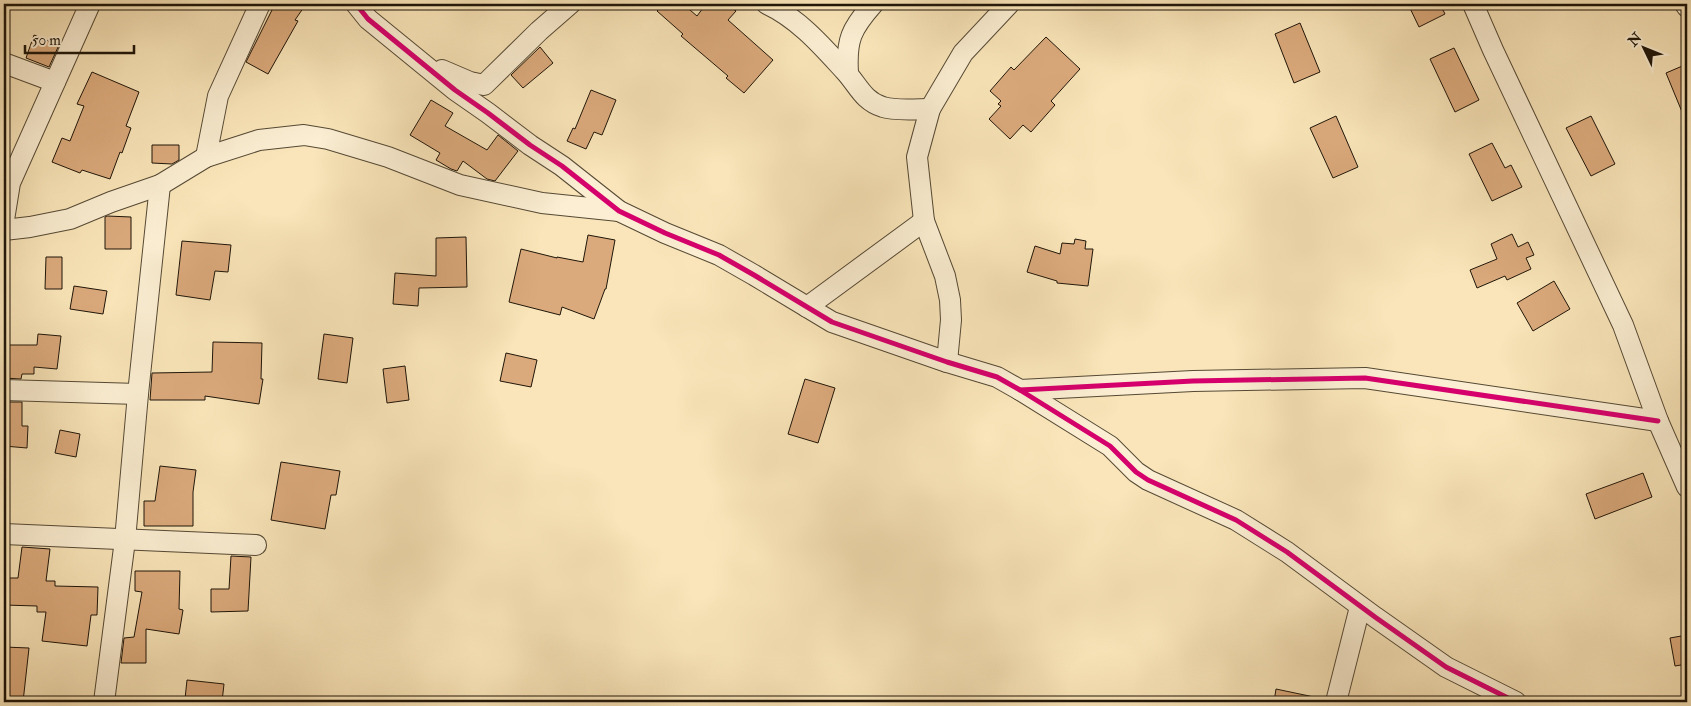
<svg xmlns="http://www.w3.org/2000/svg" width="1691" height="706" font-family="'IM FELL Double Pica',serif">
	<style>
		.building { fill: #dbaa7c; stroke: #1e1509 }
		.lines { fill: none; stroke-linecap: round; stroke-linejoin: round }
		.minor-casing { stroke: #554935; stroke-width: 22 }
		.minor { stroke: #fbeed2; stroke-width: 20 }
		.cycleway-casing { stroke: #fbeed2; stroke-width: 8 }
		.cycleway { stroke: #d6006c; stroke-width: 5 }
	</style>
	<rect width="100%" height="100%" fill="#f9e5b9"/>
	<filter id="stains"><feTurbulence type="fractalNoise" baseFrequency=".004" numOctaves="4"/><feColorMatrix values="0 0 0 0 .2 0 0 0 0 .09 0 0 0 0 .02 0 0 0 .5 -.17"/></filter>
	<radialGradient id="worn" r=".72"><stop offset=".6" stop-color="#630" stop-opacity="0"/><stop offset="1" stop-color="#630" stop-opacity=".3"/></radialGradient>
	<!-- building -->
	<g class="building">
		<path d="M 275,4 L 306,4 L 295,20 L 298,21 L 268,74 L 246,62 Z"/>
		<path d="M 663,4 L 683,4 L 697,16 L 706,4 L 727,4 L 736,11 L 728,20 L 773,60 L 744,93 L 726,78 L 728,76 L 681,36 L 683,34 L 657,11 Z"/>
		<path d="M 1408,4 L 1440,4 L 1445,14 L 1419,27 Z"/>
		<path d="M 1300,23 L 1320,72 L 1294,83 L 1275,34 Z"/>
		<path d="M 34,35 L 59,45 L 49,67 L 26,58 Z"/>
		<path d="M 1046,37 L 1080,69 L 1051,101 L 1055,105 L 1031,132 L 1023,125 L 1010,139 L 989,119 L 1001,106 L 998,104 L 1001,101 L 990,91 L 1011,67 L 1014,70 Z"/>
		<path d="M 540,47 L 553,63 L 523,88 L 511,75 Z"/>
		<path d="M 1454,48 L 1479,100 L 1455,112 L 1430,59 Z"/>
		<path d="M 1687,64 L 1687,124 L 1666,73 Z"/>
		<path d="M 92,72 L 139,92 L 126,126 L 131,128 L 122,153 L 120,152 L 110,179 L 82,170 L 80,173 L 52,162 L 62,138 L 70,141 L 84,106 L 77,104 Z"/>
		<path d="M 591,90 L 616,100 L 602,135 L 594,132 L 586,149 L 567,141 L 573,128 L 575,129 Z"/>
		<path d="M 431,100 L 453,113 L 445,126 L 487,150 L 498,135 L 518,151 L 495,181 L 487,179 L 463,161 L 457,171 L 451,169 L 436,160 L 440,153 L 410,135 Z"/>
		<path d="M 1336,116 L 1358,167 L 1333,178 L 1310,128 Z"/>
		<path d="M 1591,116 L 1615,164 L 1591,176 L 1566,128 Z"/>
		<path d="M 1492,143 L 1505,168 L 1511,165 L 1522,187 L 1492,201 L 1469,154 Z"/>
		<path d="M 152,145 L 179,145 L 179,160 L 172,164 L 152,163 Z"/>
		<path d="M 107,216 L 131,217 L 131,249 L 105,249 L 105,217 Z"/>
		<path d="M 1512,234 L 1518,247 L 1528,242 L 1534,255 L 1526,258 L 1531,269 L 1507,280 L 1505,276 L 1477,288 L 1470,270 L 1497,259 L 1491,244 Z"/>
		<path d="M 588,235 L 615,240 L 606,289 L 605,289 L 594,319 L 562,307 L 560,315 L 509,302 L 521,249 L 557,258 L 557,257 L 583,262 Z"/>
		<path d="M 466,237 L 467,287 L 419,288 L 418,306 L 393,304 L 395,273 L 436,276 L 436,238 Z"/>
		<path d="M 1075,239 L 1086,241 L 1085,249 L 1093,249 L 1088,286 L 1057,283 L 1057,281 L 1027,272 L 1035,246 L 1060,254 L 1062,243 L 1074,244 Z"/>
		<path d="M 182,241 L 231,245 L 228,272 L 215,271 L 210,300 L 176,295 Z"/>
		<path d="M 46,257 L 62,257 L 62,289 L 45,289 Z"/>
		<path d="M 1554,281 L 1570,309 L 1533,331 L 1517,303 Z"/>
		<path d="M 74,286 L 107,291 L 103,314 L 70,309 Z"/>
		<path d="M 38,334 L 61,336 L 57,369 L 34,367 L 34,374 L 22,374 L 21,379 L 4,378 L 4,345 L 37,345 Z"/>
		<path d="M 324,334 L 353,338 L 347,383 L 318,379 Z"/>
		<path d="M 213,342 L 262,343 L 261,379 L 263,379 L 259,404 L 205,396 L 205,400 L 150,400 L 152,373 L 212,372 Z"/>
		<path d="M 506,353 L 537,360 L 531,387 L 500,381 Z"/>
		<path d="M 405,366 L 409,400 L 387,403 L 383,369 Z"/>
		<path d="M 805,379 L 835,388 L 818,443 L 788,434 Z"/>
		<path d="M 4,402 L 22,402 L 22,426 L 28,426 L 27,448 L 4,446 Z"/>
		<path d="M 60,430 L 80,434 L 76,457 L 55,453 Z"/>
		<path d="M 281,462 L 340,471 L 336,495 L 331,495 L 325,529 L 271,520 Z"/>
		<path d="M 160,466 L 196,470 L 193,492 L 193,526 L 144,526 L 144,501 L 155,501 Z"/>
		<path d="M 1643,473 L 1652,497 L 1595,519 L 1586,494 Z"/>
		<path d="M 22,547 L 50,549 L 46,581 L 55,581 L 55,586 L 98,587 L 97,615 L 91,615 L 87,646 L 42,641 L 46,612 L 37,612 L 37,606 L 4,605 L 4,578 L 18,578 Z"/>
		<path d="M 231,556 L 251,557 L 248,611 L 211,612 L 211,589 L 229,589 Z"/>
		<path d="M 135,571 L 180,571 L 179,609 L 183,610 L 179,634 L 146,629 L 146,663 L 121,663 L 124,638 L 134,637 L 142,592 L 135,591 Z"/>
		<path d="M 1687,635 L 1687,664 L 1675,666 L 1670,638 Z"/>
		<path d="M 4,647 L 29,648 L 23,702 L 4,702 Z"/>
		<path d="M 187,680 L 224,684 L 222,702 L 185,699 Z"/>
		<path d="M 1276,689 L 1314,697 L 1313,702 L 1274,702 Z"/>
	</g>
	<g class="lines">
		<defs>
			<g id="minor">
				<path d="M 356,4 L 368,19 L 455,90 L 488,113 L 530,145 L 562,166 L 619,211 L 665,233 L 719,255 L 754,275 L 832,322 L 947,362 L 997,377 L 1020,390 L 1110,446 L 1136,472 L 1148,480 L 1236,520 L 1287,552 L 1375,617 L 1446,667 L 1516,702"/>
				<path d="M 767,4 C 799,19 822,46 845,71 C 858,85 863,101 883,107 C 894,111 918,109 930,109"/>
				<path d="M 1473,4 L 1493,50 L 1623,325 L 1658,421 L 1687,487"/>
				<path d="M 1685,4 L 1687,7"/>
				<path d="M 4,63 L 55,82"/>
				<path d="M 442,70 L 470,82 L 484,85 L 539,31 L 570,4"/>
				<path d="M 848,73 C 846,40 851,29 873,4"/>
				<path d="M 206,157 L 218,96 L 260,4"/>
				<path d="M 4,220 L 10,183 L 90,4"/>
				<path d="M 4,230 L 30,227 L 70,219 L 111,202 L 160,185 L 206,157 L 259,140 L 304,135 L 328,139 L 388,157 L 460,185 L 542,203 L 619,211"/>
				<path d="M 807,307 L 924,221"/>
				<path d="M 947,362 L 951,320 L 950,300 L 945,276 L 924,221 L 917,157 L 930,109 L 963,53 L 1009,4"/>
				<path d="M 4,390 L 138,394"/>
				<path d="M 1020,390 L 1193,381 L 1365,378 L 1658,421"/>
				<path d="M 4,534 L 256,545"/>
				<path d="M 104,702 L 125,540 L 138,394 L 160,185"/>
				<path d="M 1336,702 L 1360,607"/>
			</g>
		</defs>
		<!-- minor casing -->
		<use href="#minor" class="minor-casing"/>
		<!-- minor -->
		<use href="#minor" class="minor"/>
		<defs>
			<g id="cycleway">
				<path d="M 356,4 L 368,19 L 455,90 L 488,113 L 530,145 L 562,166 L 619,211 L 665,233 L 719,255 L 754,275 L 832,322 L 947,362 L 997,377 L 1020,390 L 1110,446 L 1136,472 L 1148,480 L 1236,520 L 1287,552 L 1375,617 L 1446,667 L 1516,702"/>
				<path d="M 1020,390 L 1193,381 L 1365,378 L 1658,421"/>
			</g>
		</defs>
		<!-- cycleway casing -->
		<use href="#cycleway" class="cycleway-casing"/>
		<!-- cycleway -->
		<use href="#cycleway" class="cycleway"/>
	</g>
	<!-- margin -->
	<rect width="1691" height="706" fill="none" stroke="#f9e5b9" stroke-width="20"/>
	<rect x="5" y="5" width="1681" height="696" fill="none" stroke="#1e1509" stroke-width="2.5"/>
	<rect x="10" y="10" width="1671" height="686" fill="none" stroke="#1e1509"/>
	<!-- north arrow -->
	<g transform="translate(1644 48) rotate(313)" stroke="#fbeed2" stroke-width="4" paint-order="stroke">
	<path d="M0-4L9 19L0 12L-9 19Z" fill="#1e1509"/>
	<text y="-8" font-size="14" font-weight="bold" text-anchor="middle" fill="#1e1509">N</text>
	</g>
	<!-- scale -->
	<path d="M25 45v8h109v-8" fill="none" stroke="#1e1509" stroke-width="2.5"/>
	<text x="32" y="45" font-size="15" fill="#1e1509" stroke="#fbeed2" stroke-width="4" paint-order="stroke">50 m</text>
	<rect width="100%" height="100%" filter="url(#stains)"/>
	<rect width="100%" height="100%" fill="url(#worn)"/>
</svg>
